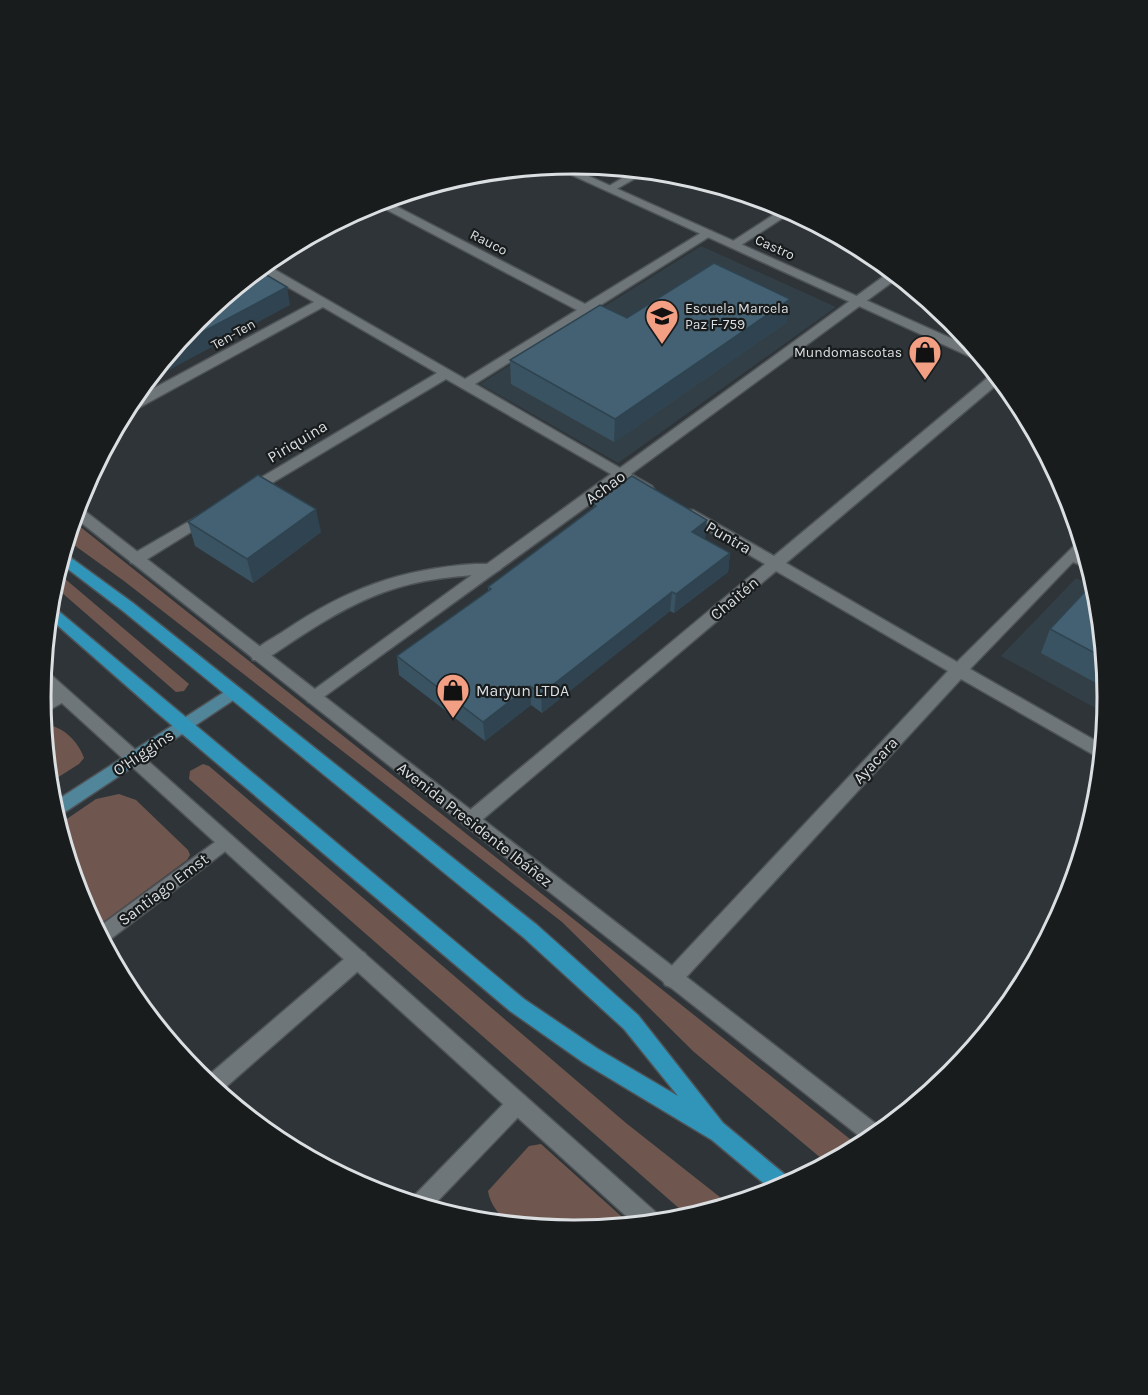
<svg xmlns="http://www.w3.org/2000/svg" width="1148" height="1395" font-family="Karla,sans-serif">
	<style>
		.built { fill: #333f47 }
		.green { fill: #6f574f }
		.lines { fill: none; stroke-linecap: round; stroke-linejoin: round }
		.service-casing { stroke: #4d5356; stroke-width: 3 }
		.minor-casing { stroke: #4d5356; stroke-width: 3 }
		.tertiary-casing { stroke: #4d5356; stroke-width: 3 }
		.secondary-casing { stroke: #4d5356; stroke-width: 3 }
		.primary-casing { stroke: #4d5356; stroke-width: 3 }
		.service { fill: #6f767a; fill-rule: evenodd }
		.minor { fill: #6f767a; fill-rule: evenodd }
		.tertiary { fill: #6f767a; fill-rule: evenodd }
		.secondary { fill: #50859a; fill-rule: evenodd }
		.primary { fill: #3194b9; fill-rule: evenodd }
		.wall { fill: #3a5362 }
		.shaded-wall { fill: #2f4450 }
		.building { fill: #436172; stroke: #2f4450; stroke-width: 1.5 }
		.labels { text-anchor: middle; stroke-width: 4.5; stroke-linejoin: round; paint-order: stroke }
		.far-street-label { font-size: 14px; fill: #dbdfe2; stroke: #191c1d }
		.far-poi-label { font-size: 14px; fill: #dbdfe2; stroke: #191c1d; text-anchor: start }
		.street-label { font-size: 16px; fill: #dbdfe2; stroke: #191c1d }
		.poi-label { font-size: 16px; fill: #dbdfe2; stroke: #191c1d; text-anchor: start }
		.rim { fill: none; stroke: #dbdfe2; stroke-width: 3 }
	</style>
	<rect width="100%" height="100%" fill="#2e3438"/>
	<!-- built -->
	<g class="built">
		<path d="M 701,246 L 836,307 L 618,463 L 480,384 Z"/>
		<path d="M 1076,578 L 1096,588 L 1097,594 L 1107,698 L 1106,714 L 1001,656 Z"/>
	</g>
	<!-- green -->
	<g class="green">
		<path d="M 73,521 L 860,1147 L 828,1164 L 694,1052 L 562,922 L 124,581 L 67,540 Z"/>
		<path d="M 57,572 L 189,684 L 184,691 L 176,692 L 53,585 Z"/>
		<path d="M 52,726 C 67,730 79,744 84,758 L 79,764 L 49,783 L 43,727 Z"/>
		<path d="M 203,764 L 209,766 L 626,1123 L 730,1205 L 689,1217 L 189,779 L 190,771 Z"/>
		<path d="M 119,794 L 136,800 L 188,850 L 190,855 L 187,860 L 95,928 L 81,901 L 58,825 L 96,799 Z"/>
		<path d="M 541,1144 L 631,1225 C 608,1228 529,1235 511,1224 C 499,1216 490,1204 488,1191 L 529,1146 Z"/>
	</g>
	<g class="lines">
		<defs>
			<path id="service" d="M 475,564 L 493,564 L 501,569 L 493,574 C 387,578 350,603 265,660 L 253,660 L 251,656 C 257,645 274,638 284,631 C 346,589 400,569 475,564 Z"/>
			<g id="minor">
				<path d="M 636,170 L 648,171 L 613,191 L 604,189 Z"/>
				<path d="M 384,200 L 585,304 L 704,231 L 712,231 L 712,235 L 475,384 L 620,468 L 891,271 L 899,277 L 631,474 L 652,486 L 654,489 L 652,492 L 642,492 L 622,481 L 314,704 L 308,702 L 306,698 L 308,694 L 611,474 L 446,379 L 252,495 L 242,495 L 240,492 L 242,489 L 437,373 L 323,307 L 131,412 L 124,413 L 130,401 L 314,302 L 258,270 L 265,264 L 465,379 L 577,310 L 374,203 Z"/>
				<path d="M 784,208 L 792,212 L 738,247 L 730,247 L 730,243 Z"/>
				<path d="M 992,374 L 995,374 L 1001,381 L 786,563 L 957,662 L 1081,539 L 1084,551 L 1081,553 L 1086,556 L 1089,568 L 1073,562 L 970,669 L 1103,745 L 1101,759 L 961,679 L 679,985 L 672,988 L 665,985 L 662,979 L 665,973 L 948,671 L 776,571 L 476,825 L 470,827 L 464,825 L 461,820 L 464,815 L 765,564 L 683,516 L 681,513 L 683,510 L 693,510 L 774,556 Z"/>
				<path d="M 207,511 L 212,513 L 214,516 L 212,519 L 141,563 L 131,563 L 129,559 L 131,555 Z"/>
				<path d="M 63,689 L 71,695 L 69,699 L 42,714 L 41,701 Z"/>
				<path d="M 226,834 L 232,836 L 235,841 L 232,846 L 104,944 L 96,929 Z"/>
				<path d="M 358,950 L 365,953 L 368,959 L 365,965 L 219,1093 L 203,1080 L 351,953 Z"/>
				<path d="M 518,1093 L 525,1096 L 528,1103 L 525,1110 L 430,1209 L 408,1202 L 511,1096 Z"/>
			</g>
			<g id="tertiary">
				<path d="M 564,165 L 975,349 L 983,359 L 975,359 L 552,166 Z"/>
				<path d="M 77,507 L 81,508 L 884,1130 L 868,1143 L 74,517 Z"/>
				<path d="M 43,671 L 49,673 L 659,1215 L 662,1222 L 636,1225 L 42,685 Z"/>
			</g>
			<path id="secondary" d="M 232,687 L 240,693 L 238,697 L 56,818 L 51,804 Z"/>
			<path id="primary" d="M 63,552 L 133,603 L 537,925 L 638,1015 L 723,1123 L 794,1182 L 774,1192 L 712,1140 L 584,1063 L 510,1011 L 155,711 L 48,617 L 50,604 L 524,999 L 598,1049 L 678,1096 L 624,1029 L 523,937 L 123,611 L 60,563 Z"/>
		</defs>
		<!-- service casing -->
		<use href="#service" class="service-casing"/>
		<!-- minor casing -->
		<use href="#minor" class="minor-casing"/>
		<!-- tertiary casing -->
		<use href="#tertiary" class="tertiary-casing"/>
		<!-- secondary casing -->
		<use href="#secondary" class="secondary-casing"/>
		<!-- primary casing -->
		<use href="#primary" class="primary-casing"/>
		<!-- service -->
		<use href="#service" class="service"/>
		<!-- minor -->
		<use href="#minor" class="minor"/>
		<!-- tertiary -->
		<use href="#tertiary" class="tertiary"/>
		<!-- secondary -->
		<use href="#secondary" class="secondary"/>
		<!-- primary -->
		<use href="#primary" class="primary"/>
	</g>
	<!-- wall -->
	<g class="wall">
		<path d="M 627,318 L 787,322 L 614,442 L 511,384 L 510,360 Z"/>
		<path d="M 593,504 L 705,540 L 730,553 L 728,572 L 674,613 L 670,611 L 542,713 L 531,705 L 485,741 L 399,675 L 397,656 L 488,591 L 488,587 L 593,508 Z"/>
		<path d="M 188,522 L 321,532 L 253,583 L 195,546 Z"/>
		<path d="M 1097,594 L 1107,689 L 1041,653 L 1050,629 Z"/>
	</g>
	<!-- shaded-wall -->
	<g class="shaded-wall">
		<path d="M 287,287 L 290,305 L 145,383 L 176,346 Z"/>
		<path d="M 790,299 L 787,322 L 614,442 L 615,419 Z"/>
		<path d="M 316,509 L 321,532 L 253,583 L 247,559 Z"/>
		<path d="M 707,520 L 705,540 L 692,532 Z"/>
		<path d="M 730,553 L 728,572 L 674,613 L 676,594 Z"/>
		<path d="M 672,592 L 670,611 L 542,713 L 541,694 Z"/>
		<path d="M 530,686 L 531,705 L 485,741 L 483,722 Z"/>
	</g>
	<!-- building -->
	<g class="building">
		<path d="M 714,263 L 790,299 L 615,419 L 510,360 L 600,305 L 627,318 Z"/>
		<path d="M 258,270 L 287,287 L 176,346 L 197,320 Z"/>
		<path d="M 258,475 L 316,509 L 247,559 L 188,522 Z"/>
		<path d="M 632,476 L 707,520 L 692,532 L 730,553 L 676,594 L 672,592 L 541,694 L 530,686 L 483,722 L 397,656 L 491,589 L 488,587 L 596,506 L 593,504 Z"/>
		<path d="M 1094,582 L 1097,594 L 1104,658 L 1050,629 Z"/>
	</g>
	<!-- icons -->
	<defs>
		<symbol id="school-pin" viewBox="-11 -11 22 30"><path d="M0 17L-7.5 6A9.5 9.5 0 1 1 7.5 6Z" fill="#f39f84" stroke="#191c1d"/><path d="M0-5L7-2L0 1L-7-2ZM-4 1L0 2.5L4 1V4Q0 6-4 4Z" fill="#111"/></symbol>
		<symbol id="shop-pin" viewBox="-11 -11 22 30"><path d="M0 17L-7.5 6A9.5 9.5 0 1 1 7.5 6Z" fill="#f39f84" stroke="#191c1d"/><path d="M-5-2.5h2.3a2.7 3.5 0 0 1 5.4 0H5L5.5 6h-11ZM-1.5-2.5h3a1.5 2.3 0 0 0-3 0Z" fill="#111"/></symbol>
	</defs>
	<g fill-rule="evenodd">
		<use href="#school-pin" x="643" y="297" width="38" height="52"/>
		<use href="#shop-pin" x="906" y="333" width="38" height="52"/>
		<use href="#shop-pin" x="434" y="671" width="38" height="52"/>
	</g>
	<g class="labels">
		<!-- far-street labels -->
		<g class="far-street-label">
			<text transform="translate(489 242) rotate(27)" y="5">Rauco</text>
			<text transform="translate(775 247) rotate(24)" y="5">Castro</text>
			<text transform="translate(233 334) rotate(-29)" y="5">Ten-Ten</text>
		</g>
		<!-- far-poi labels -->
		<g class="far-poi-label">
			<text x="685" y="313">Escuela Marcela<tspan x="685" dy="16">Paz F-759</tspan></text>
			<text x="902" y="357" text-anchor="end">Mundomascotas</text>
		</g>
		<!-- street labels -->
		<g class="street-label">
			<text transform="translate(297 441) rotate(-31)" y="6">Piriquina</text>
			<text transform="translate(605 487) rotate(-36)" y="6">Achao</text>
			<text transform="translate(729 537) rotate(30)" y="6">Puntra</text>
			<text transform="translate(734 598) rotate(-40)" y="6">Chaitén</text>
			<text transform="translate(143 752) rotate(-34)" y="6">O'Higgins</text>
			<text transform="translate(875 760) rotate(-47)" y="6">Ayacara</text>
			<text transform="translate(475 824) rotate(38)" y="6">Avenida Presidente Ibáñez</text>
			<text transform="translate(163 889) rotate(-37)" y="6">Santiago Emst</text>
		</g>
		<!-- poi labels -->
		<g class="poi-label">
			<text x="476" y="696">Maryun LTDA</text>
		</g>
	</g>
	<!-- crop -->
	<path d="M0 0H1148V1395H0ZM51 697a523 523 0 1 1 1046 0a523 523 0 1 1-1046 0Z" fill="#191c1d" fill-rule="evenodd"/>
	<path class="rim" d="M51 697a523 523 0 1 1 1046 0a523 523 0 1 1-1046 0Z"/>
</svg>
